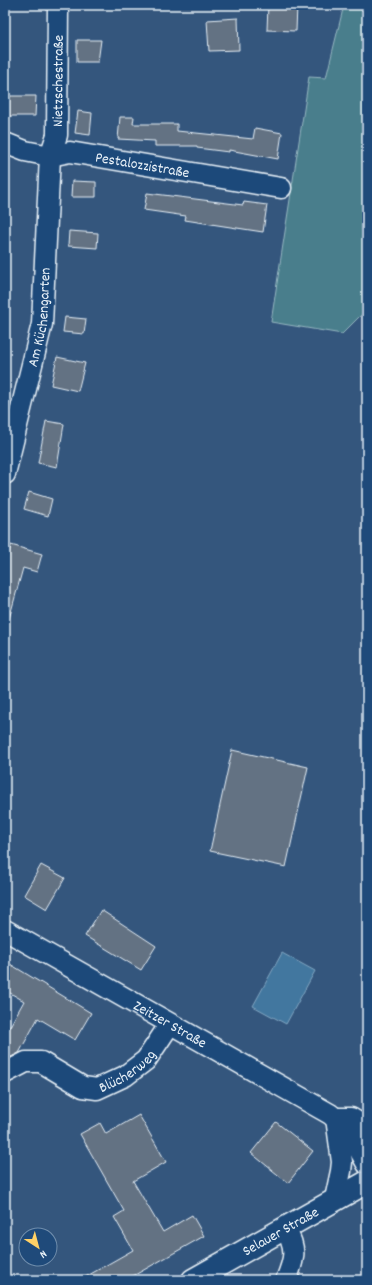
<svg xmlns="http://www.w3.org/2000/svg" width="372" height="1285" font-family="Dekko,sans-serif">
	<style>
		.green { fill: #487e8c; stroke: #98b8c2 }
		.water { fill: #42779f; stroke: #84a8c3 }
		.building { fill: #647283; stroke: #e8f1f8 }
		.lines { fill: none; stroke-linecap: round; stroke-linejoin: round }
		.street-casing { stroke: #e8f1f8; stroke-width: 23 }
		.secondary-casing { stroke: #e8f1f8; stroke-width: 25 }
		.street { stroke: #1f4a7a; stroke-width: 20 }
		.secondary { stroke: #1f4a7a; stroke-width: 22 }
		.labels { text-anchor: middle; stroke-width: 3.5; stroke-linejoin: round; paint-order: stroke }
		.street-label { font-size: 15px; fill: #e8f1f8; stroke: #1f4a7a }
	</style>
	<rect width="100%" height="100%" fill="#34567d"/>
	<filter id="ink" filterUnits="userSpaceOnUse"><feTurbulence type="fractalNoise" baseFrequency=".025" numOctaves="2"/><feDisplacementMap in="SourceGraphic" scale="8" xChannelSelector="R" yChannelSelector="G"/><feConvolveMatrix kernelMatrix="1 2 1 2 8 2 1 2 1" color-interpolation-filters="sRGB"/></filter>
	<g filter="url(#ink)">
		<!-- green -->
		<path class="green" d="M 344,5 L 367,5 L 367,309 L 342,334 L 271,322 L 309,77 L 326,78 Z"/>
		<!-- water -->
		<path class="water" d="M 282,953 L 315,971 L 286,1024 L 253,1006 Z"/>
		<!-- building -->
		<g class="building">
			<path d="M 268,5 L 297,5 L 296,31 L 267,30 Z"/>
			<path d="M 238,18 L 239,50 L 209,51 L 207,20 Z"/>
			<path d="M 77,40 L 101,40 L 98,62 L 77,62 Z"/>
			<path d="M 9,96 L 36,96 L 35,116 L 9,116 Z"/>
			<path d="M 78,111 L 92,113 L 90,135 L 75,133 Z"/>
			<path d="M 120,117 L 134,117 L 133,124 L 177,124 L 177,131 L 253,139 L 255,128 L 282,133 L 278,159 L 229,150 L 229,152 L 197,148 L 197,146 L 155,146 L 155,141 L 118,139 Z"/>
			<path d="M 72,181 L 96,182 L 96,197 L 71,197 Z"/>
			<path d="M 147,193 L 243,205 L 244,202 L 267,205 L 263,232 L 185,220 L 186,216 L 144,210 Z"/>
			<path d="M 69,231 L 98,233 L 97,248 L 68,246 Z"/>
			<path d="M 65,317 L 86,319 L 84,334 L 63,332 Z"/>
			<path d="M 57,357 L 85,363 L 78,391 L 51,385 Z"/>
			<path d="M 46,421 L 64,424 L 57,467 L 38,463 Z"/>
			<path d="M 29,492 L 52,499 L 48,516 L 24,509 Z"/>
			<path d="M 11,545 L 42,554 L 37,572 L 23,568 L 9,619 L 5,618 L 5,566 Z"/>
			<path d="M 232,750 L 308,767 L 286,867 L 210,851 Z"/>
			<path d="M 41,865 L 65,878 L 47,909 L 24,895 Z"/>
			<path d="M 101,910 L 156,946 L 141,970 L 85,936 Z"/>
			<path d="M 5,961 L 91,1013 L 75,1040 L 38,1018 L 19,1053 L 5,1060 L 5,1035 L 24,1001 L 5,990 Z"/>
			<path d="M 139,1115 L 166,1162 L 133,1181 L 163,1232 L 192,1215 L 204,1236 L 126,1280 L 80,1280 L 133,1250 L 114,1217 L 124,1211 L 80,1134 L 100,1123 L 106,1134 Z"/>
			<path d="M 276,1122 L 313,1151 L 288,1183 L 251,1153 Z"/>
		</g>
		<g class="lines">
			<defs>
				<g id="street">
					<path id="s1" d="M 5,143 L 25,151 L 50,156 L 70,152 L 281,188"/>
					<path id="s2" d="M 5,474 L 42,324 L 50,156 L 57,135 L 58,5"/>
					<path id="s3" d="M 5,930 L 330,1114 L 348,1129 L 367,1164"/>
					<path id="s4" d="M 5,1073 L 26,1062 L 41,1062 L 83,1087 L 97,1089 L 125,1076 L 146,1060 L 170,1024"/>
					<path d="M 336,1118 L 351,1118 L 367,1128"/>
					<path d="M 335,1199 L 341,1171 L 342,1162 L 336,1118"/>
					<path d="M 285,1228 C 297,1249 295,1258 286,1280"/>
				</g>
				<g id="secondary">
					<path id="s5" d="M 193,1280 L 367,1182"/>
				</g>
			</defs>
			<!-- street casing -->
			<use href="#street" class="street-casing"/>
			<!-- secondary casing -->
			<use href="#secondary" class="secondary-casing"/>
			<!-- street -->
			<use href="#street" class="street"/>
			<!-- secondary -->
			<use href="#secondary" class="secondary"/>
		</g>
	</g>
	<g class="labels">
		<!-- street labels -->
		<g class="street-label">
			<text dy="5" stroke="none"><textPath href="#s2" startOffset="399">Nietzschestraße</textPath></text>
			<text dy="5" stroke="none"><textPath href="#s1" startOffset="141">Pestalozzistraße</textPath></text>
			<text dy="5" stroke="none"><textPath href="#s2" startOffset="161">Am Küchengarten</textPath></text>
			<text dy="5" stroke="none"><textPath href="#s3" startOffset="190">Zeitzer Straße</textPath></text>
			<text dy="5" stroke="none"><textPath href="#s4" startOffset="137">Blücherweg</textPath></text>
			<text dy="5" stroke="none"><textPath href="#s5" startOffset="100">Selauer Straße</textPath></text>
		</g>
	</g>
	<!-- margin -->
	<rect width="372" height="1285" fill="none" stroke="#1f4a7a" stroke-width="20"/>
	<rect x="10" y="10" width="352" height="1265" fill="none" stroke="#e8f1f8" stroke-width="1.5" filter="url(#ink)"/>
	<!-- north arrow -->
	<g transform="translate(38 1247) rotate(144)"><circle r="19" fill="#1f4a7a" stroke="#6f8dac"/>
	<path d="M0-3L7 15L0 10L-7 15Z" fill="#ffd166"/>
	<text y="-6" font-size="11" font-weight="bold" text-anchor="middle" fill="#e8f1f8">N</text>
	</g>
</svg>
